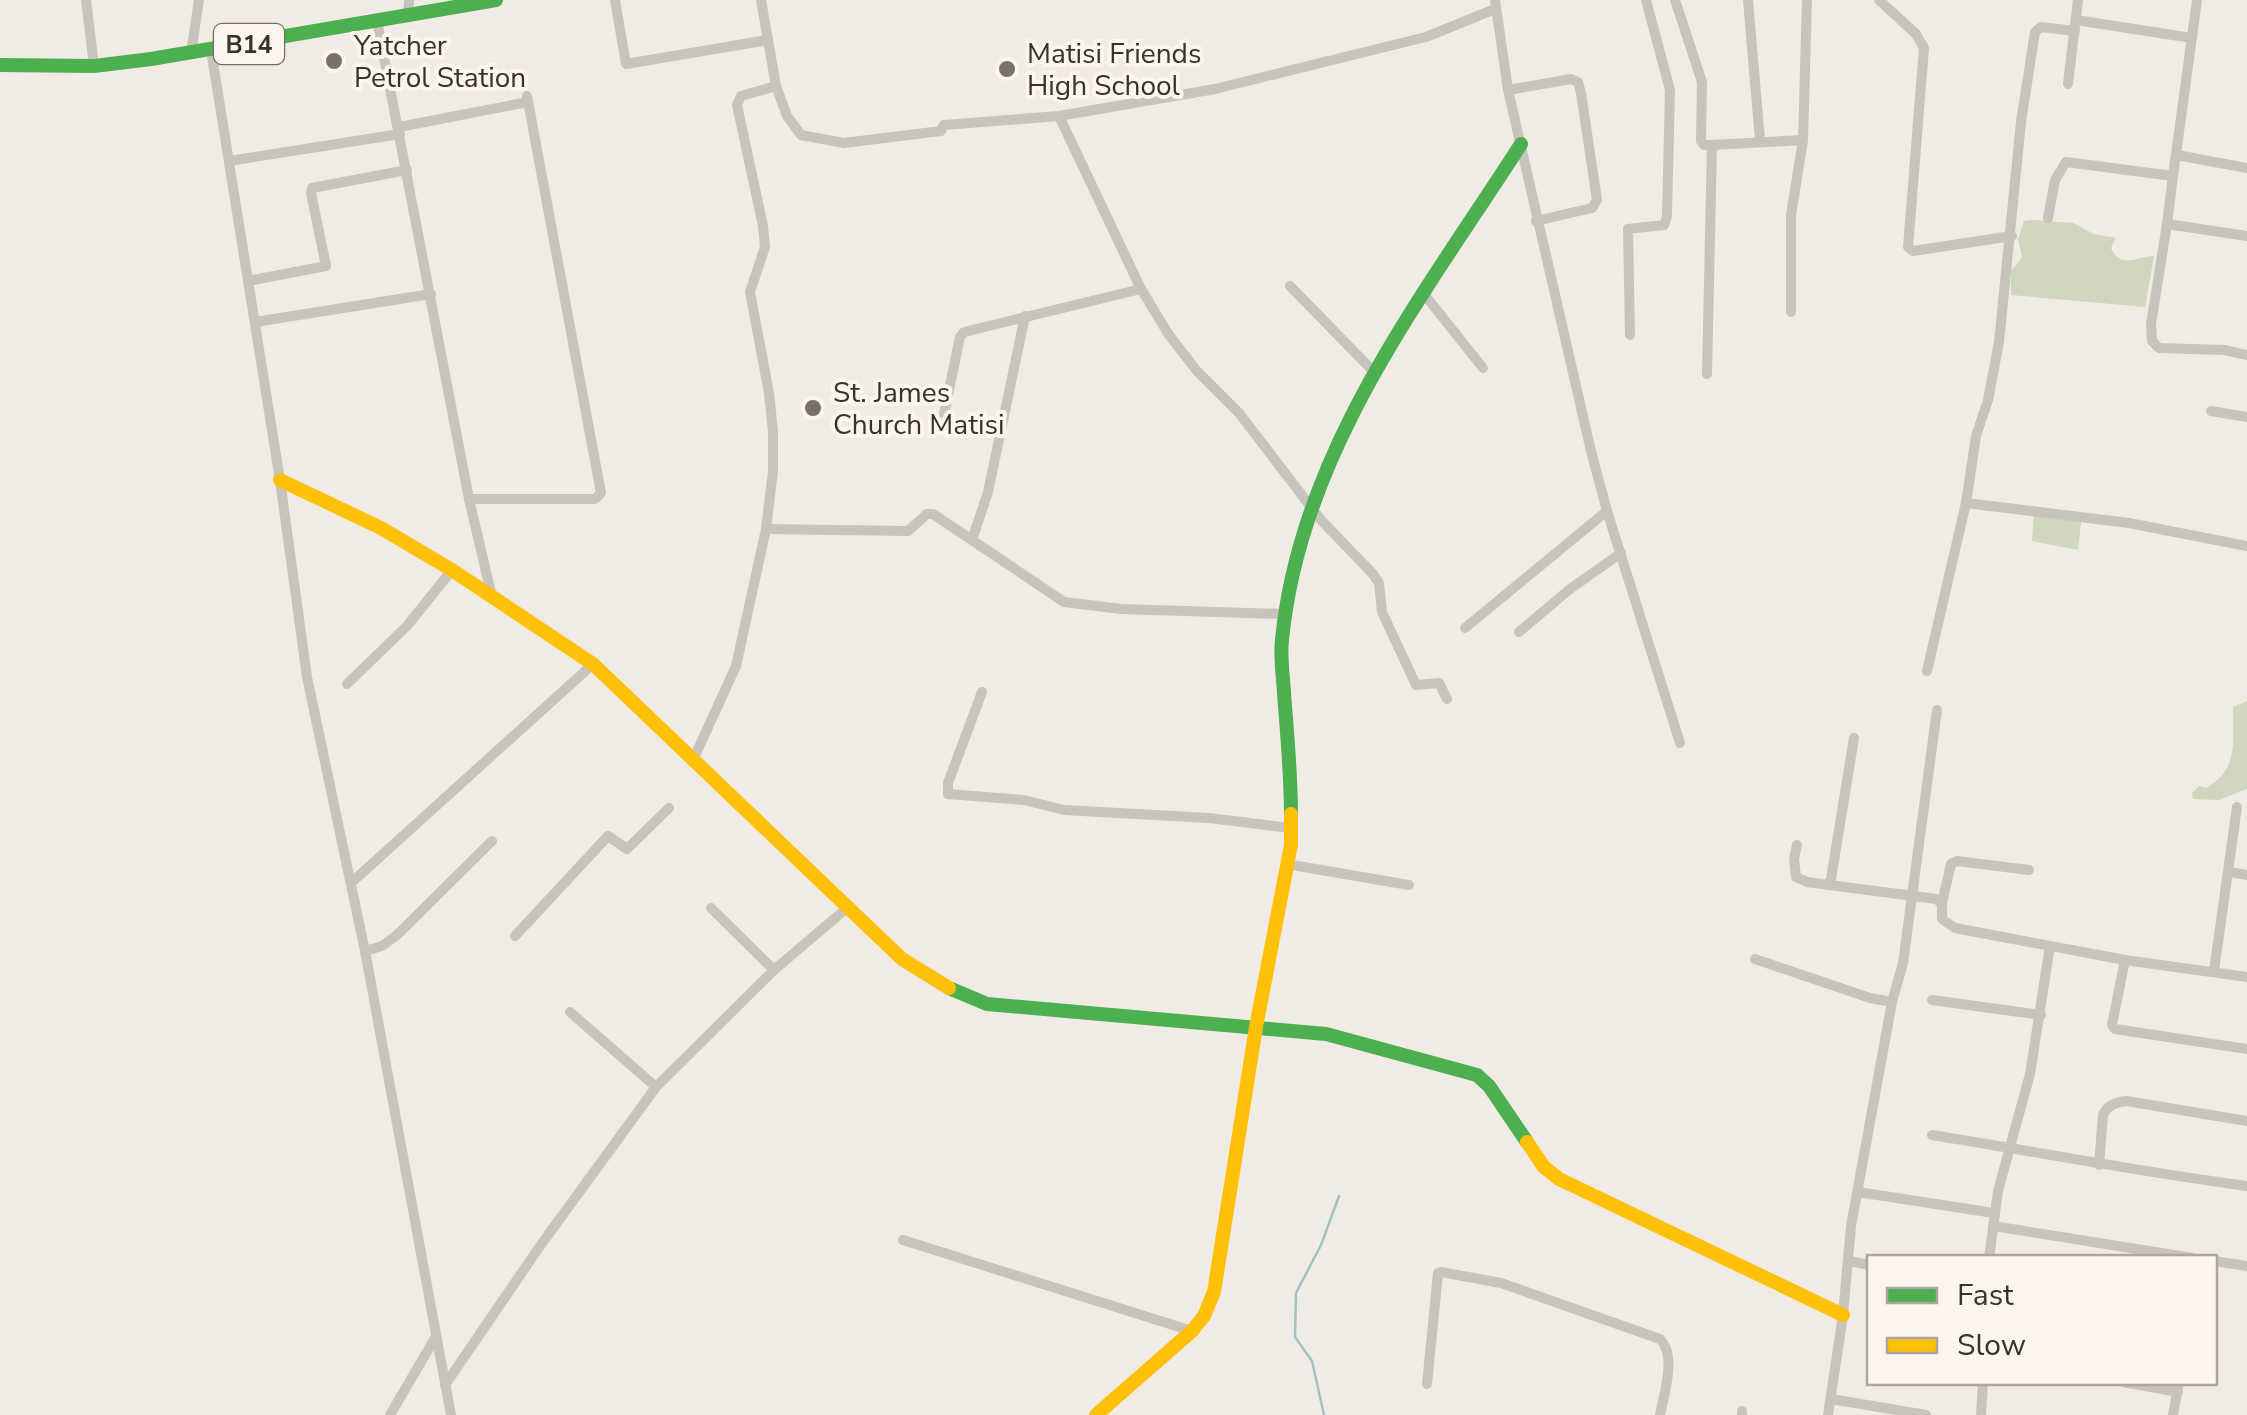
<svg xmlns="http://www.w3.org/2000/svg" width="2247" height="1415" font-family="'Nunito Sans',sans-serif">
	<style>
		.green { fill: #d1d6bf }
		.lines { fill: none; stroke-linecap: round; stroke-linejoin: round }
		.stream { stroke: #a1c2c1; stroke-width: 2.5 }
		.street { stroke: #c9c3be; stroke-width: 10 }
		.fast { stroke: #4caf50; stroke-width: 14 }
		.slow { stroke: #ffc107; stroke-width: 14 }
		.poi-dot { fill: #7a716c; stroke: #fbf5ee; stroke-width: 4 }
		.labels { text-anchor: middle; stroke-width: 8; stroke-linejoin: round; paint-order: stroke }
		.shield { fill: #fbf5ee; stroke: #756b66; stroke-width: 2.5 }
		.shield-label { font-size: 25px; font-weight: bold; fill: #3b302b }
		.poi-label { font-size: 28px; fill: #3b302b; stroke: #fbf5ee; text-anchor: start }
	</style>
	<rect width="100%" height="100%" fill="#f0ebe5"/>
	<!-- green -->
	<g class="green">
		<path d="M 2034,220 L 2073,223 L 2094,234 L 2116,238 L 2111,248 C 2121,269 2135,257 2154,256 L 2145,307 L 2011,295 L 2011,271 L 2022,257 L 2018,239 L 2024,221 Z"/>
		<path d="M 2034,516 L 2081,522 L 2078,550 L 2032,541 Z"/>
		<path d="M 2247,701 L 2247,789 L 2219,800 L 2193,799 L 2192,793 L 2199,786 L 2206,788 C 2239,771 2233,739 2233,707 Z"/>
	</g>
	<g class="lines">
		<!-- stream -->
		<path class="stream" d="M 1324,1415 L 1312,1361 L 1295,1337 L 1296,1293 L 1321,1245 L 1339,1196"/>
		<!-- street -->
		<g class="street">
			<path d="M 86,0 L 94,66"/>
			<path d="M 615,0 L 626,64 L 768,40"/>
			<path d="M 1495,0 L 1508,90 L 1591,451 L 1607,511 L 1680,743"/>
			<path d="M 1675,0 L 1702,82 L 1701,141 L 1704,145 L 1712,145 L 1707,374"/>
			<path d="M 1748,0 L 1760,140"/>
			<path d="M 1879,0 L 1916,34 L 1924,48 L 1908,247 L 1913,251 L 2012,236"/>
			<path d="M 408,15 L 409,0"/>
			<path d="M 2076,20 L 2192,38"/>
			<path d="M 377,21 L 469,499 L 491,593"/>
			<path d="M 211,50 L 280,480 L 307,677 L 365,951 L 451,1415"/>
			<path d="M 191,53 L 199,0"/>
			<path d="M 2068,84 L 2078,0"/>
			<path d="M 776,86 L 787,116 L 801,135 L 844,143 L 941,131 L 944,125 L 1059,116 L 1215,89 L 1426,37 L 1495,9"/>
			<path d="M 1508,90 L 1571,79 L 1578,82 L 1581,93 L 1597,200 L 1592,208 L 1536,221"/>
			<path d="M 1059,116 L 1141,289 L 1169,335 L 1197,371 L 1239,413 L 1321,520 L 1373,574 L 1379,583 L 1382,612 L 1416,685 L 1439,683 L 1447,699"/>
			<path d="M 399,127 L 528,102"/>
			<path d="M 1712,145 L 1803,140"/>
			<path d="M 2177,155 L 2247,168"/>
			<path d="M 229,161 L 400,134"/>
			<path d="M 2173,176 L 2167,224 L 2247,236"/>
			<path d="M 2048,218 L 2055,180 L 2066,162 L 2173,176 L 2197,0"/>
			<path d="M 2167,224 L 2151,324 L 2152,341 L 2159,348 L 2224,350 L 2247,355"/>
			<path d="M 248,281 L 326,266 L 311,193 L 312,188 L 407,170"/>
			<path d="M 1290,286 L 1374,372"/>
			<path d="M 1424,294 L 1483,368"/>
			<path d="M 1791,312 L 1791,215 L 1803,140 L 1807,0"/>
			<path d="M 255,322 L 431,294"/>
			<path d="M 1630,335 L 1628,229 L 1664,225 L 1667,216 L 1670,90 L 1646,0"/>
			<path d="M 2211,411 L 2247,417"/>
			<path d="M 944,414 L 960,337 L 964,332 L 1141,289"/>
			<path d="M 469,499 L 595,499 L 601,493 L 527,96"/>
			<path d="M 1966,503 L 2129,523 L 2247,546"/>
			<path d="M 766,529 L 908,531 L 927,514 L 933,514 L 1064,602 L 1121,609 L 1284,614"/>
			<path d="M 972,540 L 988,492 L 1025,316"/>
			<path d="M 1465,628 L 1607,511"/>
			<path d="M 1519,632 L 1570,589 L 1621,553"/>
			<path d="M 1927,671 L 1966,503 L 1976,436 L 1988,400 L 1999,342 L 2021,122 L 2035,32 L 2041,27 L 2075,31"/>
			<path d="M 347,684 L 407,626 L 452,570"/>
			<path d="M 982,692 L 948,783 L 948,794 L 1024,800 L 1064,810 L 1209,818 L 1290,828"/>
			<path d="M 694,758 L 736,666 L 766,529 L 773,471 L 773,431 L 769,393 L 750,292 L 765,247 L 763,226 L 737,105 L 741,96 L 776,86 L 761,0"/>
			<path d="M 1797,845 L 1794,859 L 1796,877 L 1807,882 L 1936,899 L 1942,903 L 1942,919 L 1955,928 L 2125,960 L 2247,977"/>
			<path d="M 1286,864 L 1409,885"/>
			<path d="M 2230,872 L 2247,875"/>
			<path d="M 351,883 L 593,664"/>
			<path d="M 1830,885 L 1854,738"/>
			<path d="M 1942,903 L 1951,864 L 1957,861 L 2029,870"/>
			<path d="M 711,908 L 774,970"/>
			<path d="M 515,936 L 608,836 L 627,849 L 669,808"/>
			<path d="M 365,951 L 382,946 L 397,935 L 492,841"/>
			<path d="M 1755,959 L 1870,998 L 1892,1002"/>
			<path d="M 2125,960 L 2112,1025 L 2115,1029 L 2247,1049"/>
			<path d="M 2214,971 L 2237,807"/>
			<path d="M 1932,1000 L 2041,1015"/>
			<path d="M 570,1012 L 656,1087"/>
			<path d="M 1932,1135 C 2038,1152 2141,1172 2247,1186"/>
			<path d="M 2099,1165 L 2103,1115 C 2107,1105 2116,1102 2126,1101 L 2247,1121"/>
			<path d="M 1858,1192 L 1994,1213"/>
			<path d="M 1993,1226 L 2193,1258"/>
			<path d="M 903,1240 L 1192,1331"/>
			<path d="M 1989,1258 L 1998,1191 L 2030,1074 L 2050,946"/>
			<path d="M 1849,1261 L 1870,1265"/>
			<path d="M 2214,1261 L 2247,1266"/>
			<path d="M 2123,1382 L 2178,1392"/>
			<path d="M 1427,1384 L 1438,1273 L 1441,1272 L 1501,1283 L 1660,1339 C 1677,1356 1664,1393 1660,1415"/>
			<path d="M 445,1385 L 540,1246 L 656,1087 L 774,970 L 847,908"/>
			<path d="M 1831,1399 L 1926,1415"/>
			<path d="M 390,1415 L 435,1338"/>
			<path d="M 1742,1415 L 1742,1411"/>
			<path d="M 1828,1415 L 1843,1315 L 1851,1226 L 1892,1002 L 1903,963 L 1937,710"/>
			<path d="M 1981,1415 L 1983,1382"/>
			<path d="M 2173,1415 L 2179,1382"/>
		</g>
		<!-- fast -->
		<g class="fast">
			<path d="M 0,65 L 94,66 L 151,59 L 496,0"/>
			<path d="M 1291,814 C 1291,774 1287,733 1284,693 C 1283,675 1280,657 1282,640 C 1300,452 1422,298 1521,144"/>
			<path d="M 949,988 L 987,1004 L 1326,1034 L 1477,1075 L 1489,1086 L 1527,1142"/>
		</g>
		<!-- slow -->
		<g class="slow">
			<path d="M 280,480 L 381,528 L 452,570 L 593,664 L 902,959 L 949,988"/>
			<path d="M 1527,1142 L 1544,1167 L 1559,1179 L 1843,1315"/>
			<path d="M 1096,1415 L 1192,1331 L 1204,1316 L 1214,1292 L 1256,1027 L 1291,845 L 1291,814"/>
		</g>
	</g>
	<!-- markers -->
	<g class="poi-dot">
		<circle cx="334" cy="61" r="10"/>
		<circle cx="1007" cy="69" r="10"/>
		<circle cx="813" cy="408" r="10"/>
	</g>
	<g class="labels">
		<!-- shield labels -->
		<rect class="shield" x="214" y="24" width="70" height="40" rx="8"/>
		<g class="shield-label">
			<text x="249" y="53">B14</text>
		</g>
		<!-- poi labels -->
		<g class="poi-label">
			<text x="354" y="55">Yatcher<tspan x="354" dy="32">Petrol Station</tspan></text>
			<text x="1027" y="63">Matisi Friends<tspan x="1027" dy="32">High School</tspan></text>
			<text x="833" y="402">St. James<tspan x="833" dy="32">Church Matisi</tspan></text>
		</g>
	</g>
	<!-- legend -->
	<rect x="1867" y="1255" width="350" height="130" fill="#fbf5ee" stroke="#aea6a0" stroke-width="2.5"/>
	<rect x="1887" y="1288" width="50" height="15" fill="#4caf50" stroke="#aea6a0" stroke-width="2.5"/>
	<text x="1957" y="1305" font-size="30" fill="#3b302b">Fast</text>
	<rect x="1887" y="1338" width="50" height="15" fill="#ffc107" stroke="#aea6a0" stroke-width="2.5"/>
	<text x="1957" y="1355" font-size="30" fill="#3b302b">Slow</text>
</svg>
